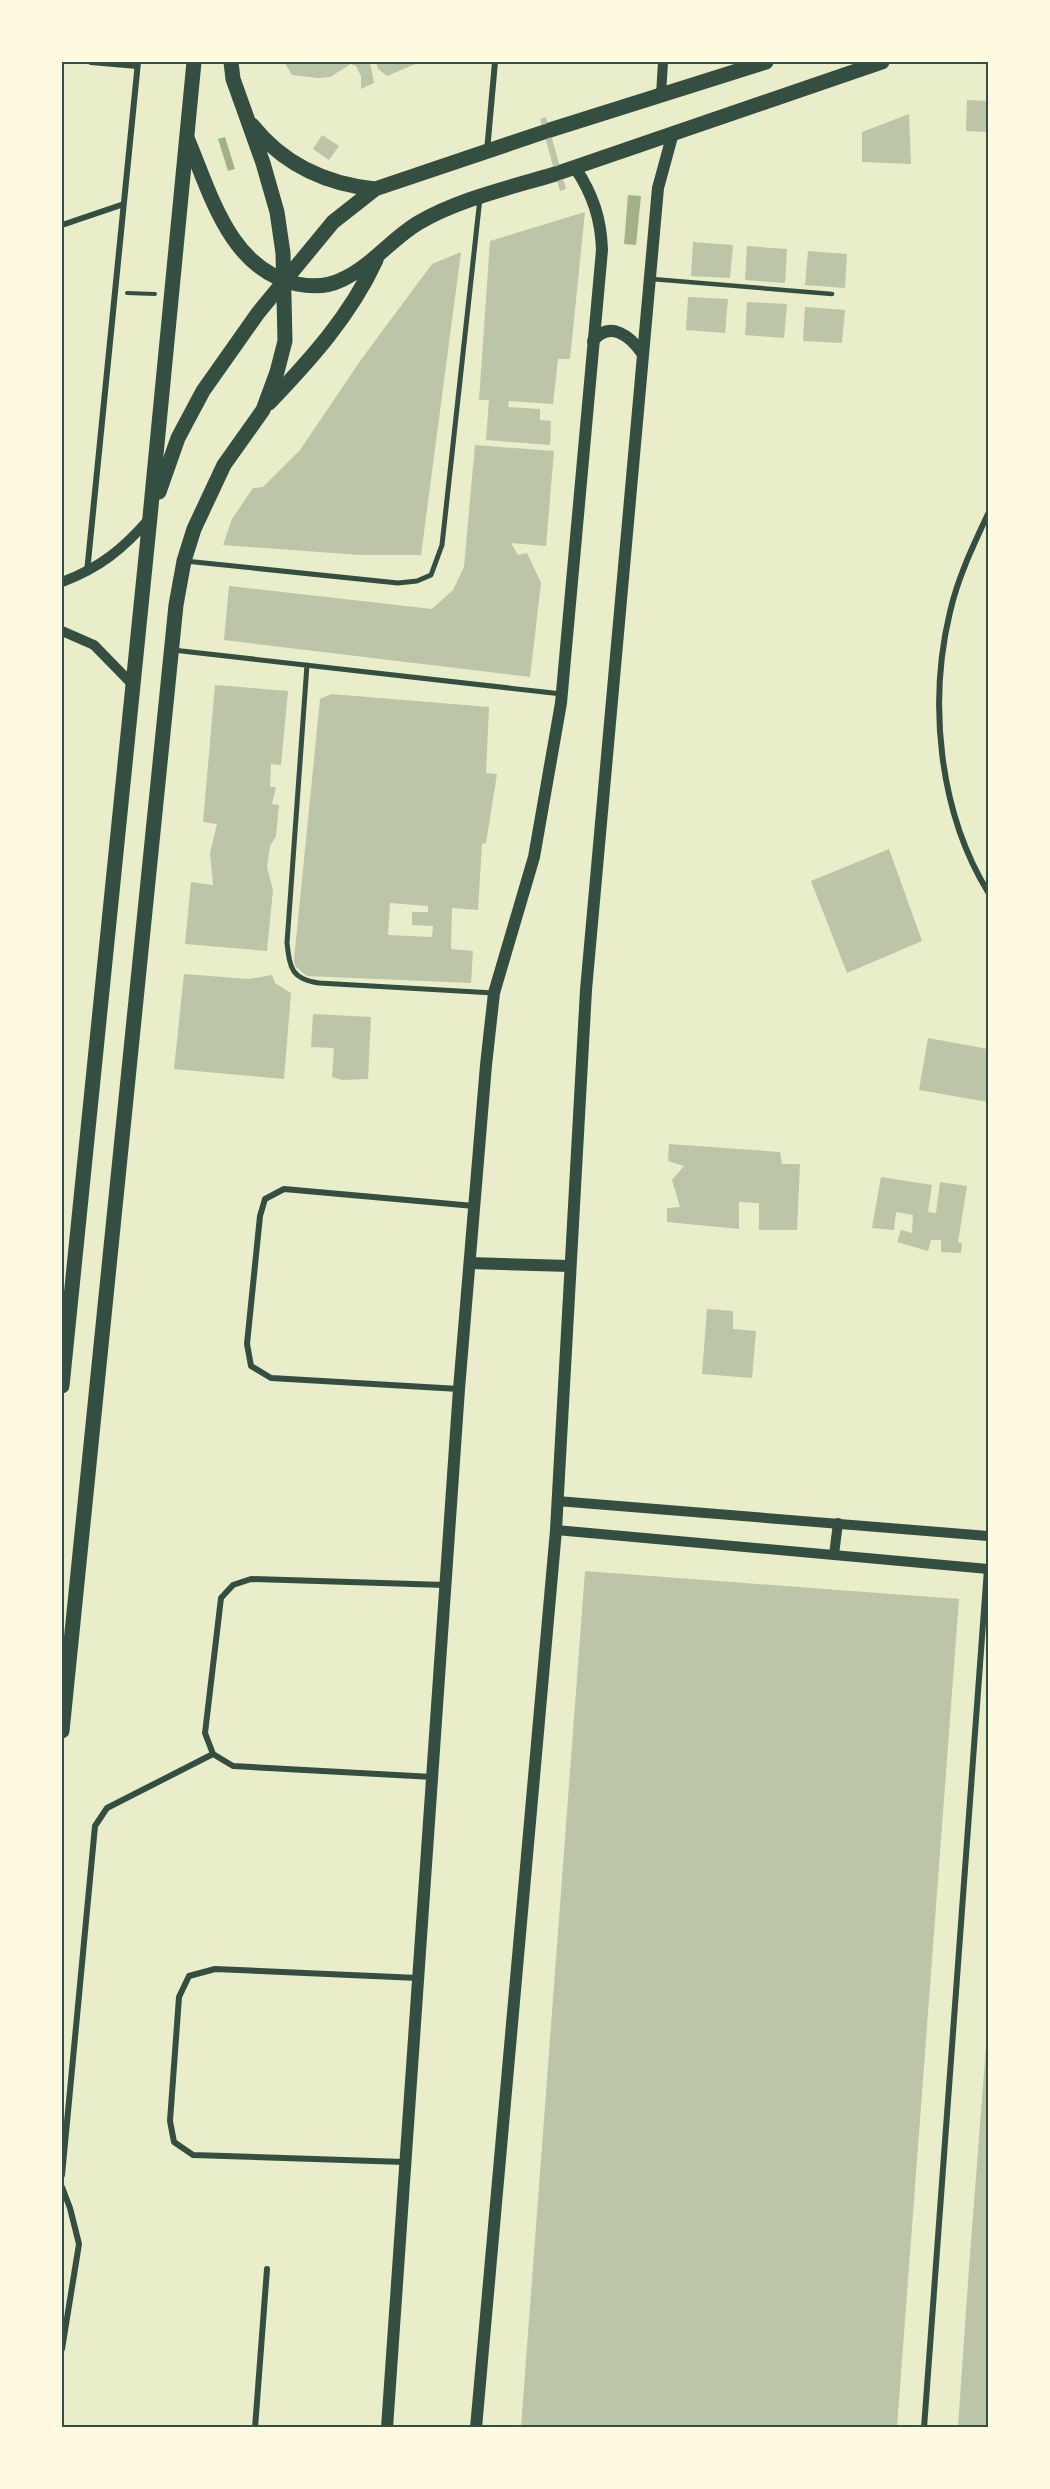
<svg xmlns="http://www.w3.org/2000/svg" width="1050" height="2489" font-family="'Golos Text',sans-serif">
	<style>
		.water { fill: #a3b18a }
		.building { fill: #bcc5a7; fill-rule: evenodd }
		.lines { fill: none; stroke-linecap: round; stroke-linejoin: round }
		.path { stroke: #344e41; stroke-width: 4 }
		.service { stroke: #344e41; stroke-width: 4.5 }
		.pedestrian { stroke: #344e41; stroke-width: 5 }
		.minor { stroke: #344e41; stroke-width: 6 }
		.tertiary { stroke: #344e41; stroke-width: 10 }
		.secondary { stroke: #344e41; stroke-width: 12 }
		.primary { stroke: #344e41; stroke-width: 15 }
		.neatline { fill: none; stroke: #344e41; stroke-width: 2 }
	</style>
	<rect width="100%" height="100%" fill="#e9edc9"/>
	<!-- water -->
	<g class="water">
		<path d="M 225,137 L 235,169 L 228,171 L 218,139 Z"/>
		<path d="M 628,195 L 641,196 L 636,245 L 624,244 Z"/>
	</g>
	<!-- building -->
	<g class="building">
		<path d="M 284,62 L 370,62 L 374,83 L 361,89 L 361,76 L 356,66 L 351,64 L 330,77 L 318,78 L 292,75 Z"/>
		<path d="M 376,62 L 420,62 L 387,76 L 378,69 Z"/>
		<path d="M 967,100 L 988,101 L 988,132 L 966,131 Z"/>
		<path d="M 909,114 L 911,164 L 862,162 L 862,132 Z"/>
		<path d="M 546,117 L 566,189 L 560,191 L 540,119 Z"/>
		<path d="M 322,135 L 339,146 L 329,160 L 313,149 Z"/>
		<path d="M 585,212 L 570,359 L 558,359 L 553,404 L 509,401 L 508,407 L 540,409 L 540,420 L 551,421 L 550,445 L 486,440 L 489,400 L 479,400 L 490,241 Z"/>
		<path d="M 693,242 L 733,245 L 730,278 L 691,276 Z"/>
		<path d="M 747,246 L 787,249 L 785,283 L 745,280 Z"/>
		<path d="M 808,251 L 847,254 L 845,288 L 805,285 Z"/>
		<path d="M 461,252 L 421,555 L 360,555 L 223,545 L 232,519 L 253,488 L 263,487 L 300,450 L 363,357 L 432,264 Z"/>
		<path d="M 688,297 L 728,299 L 725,333 L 686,330 Z"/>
		<path d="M 747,302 L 787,304 L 784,338 L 745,335 Z"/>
		<path d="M 805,307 L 845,310 L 842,343 L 803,341 Z"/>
		<path d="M 475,445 L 554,451 L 546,546 L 511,543 L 518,555 L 527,553 L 541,583 L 530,677 L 224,640 L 229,586 L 432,609 L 453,590 L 464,567 Z"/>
		<path d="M 215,685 L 288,691 L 281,765 L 271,764 L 270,787 L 276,787 L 272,804 L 279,805 L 276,836 L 270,846 L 267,867 L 273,890 L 267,951 L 185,944 L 191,882 L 213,885 L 210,853 L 217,824 L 203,822 Z"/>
		<path d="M 331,694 L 489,707 L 486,773 L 497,774 L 486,843 L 482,844 L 478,910 L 452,908 L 451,949 L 473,951 L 471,983 L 307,976 L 295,966 L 294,960 L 320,699 ZM 390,903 L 428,906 L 428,912 L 412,912 L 412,925 L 433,926 L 432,937 L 388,935 Z"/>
		<path d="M 889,849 L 922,941 L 847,973 L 811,881 Z"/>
		<path d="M 184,974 L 249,979 L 272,975 L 275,983 L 291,993 L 284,1079 L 174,1069 Z"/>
		<path d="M 313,1014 L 371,1017 L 368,1079 L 342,1080 L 332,1077 L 334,1048 L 311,1047 Z"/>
		<path d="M 928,1038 L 988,1049 L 988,1102 L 919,1090 Z"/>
		<path d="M 669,1144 L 780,1152 L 782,1164 L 800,1164 L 797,1230 L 759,1230 L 759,1203 L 739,1202 L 739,1229 L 667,1222 L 667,1208 L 680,1207 L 672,1180 L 684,1166 L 668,1161 Z"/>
		<path d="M 881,1177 L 932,1185 L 928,1212 L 936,1213 L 940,1182 L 967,1186 L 958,1242 L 962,1243 L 961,1253 L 941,1252 L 941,1240 L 931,1240 L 928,1251 L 897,1242 L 901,1230 L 912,1233 L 913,1215 L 896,1212 L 894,1230 L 872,1228 Z"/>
		<path d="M 707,1309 L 733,1311 L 733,1329 L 756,1331 L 752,1378 L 702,1374 Z"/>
		<path d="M 585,1571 L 959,1599 L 897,2427 L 521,2427 Z"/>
		<path d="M 987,2034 L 988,2427 L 958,2427 L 969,2268 Z"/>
	</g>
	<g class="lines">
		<!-- path -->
		<path class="path" d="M 127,293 L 155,294"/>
		<!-- service -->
		<path class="service" d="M 652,279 L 832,294"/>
		<!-- pedestrian -->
		<g class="pedestrian">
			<path d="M 185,561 L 398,583 L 417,581 L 431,575 L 442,545 L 480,198"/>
			<path d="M 173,650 L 562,694"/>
			<path d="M 307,665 L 287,943 C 290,968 291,979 319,983 L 494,993"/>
		</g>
		<!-- minor -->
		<g class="minor">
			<path d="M 91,62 L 137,66"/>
			<path d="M 487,151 L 495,62"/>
			<path d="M 62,225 L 121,205"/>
			<path d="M 988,514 C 973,546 958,577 950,612 C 928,703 939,812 988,892"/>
			<path d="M 87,572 L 138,62"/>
			<path d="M 459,1389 L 271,1378 L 251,1366 L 247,1344 L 260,1216 L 265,1199 L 284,1189 L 474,1206"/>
			<path d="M 433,1777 L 233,1766 L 213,1754 L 205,1733 L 221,1598 L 233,1585 L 251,1579 L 445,1585"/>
			<path d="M 404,2162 L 193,2155 L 174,2142 L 170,2121 L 179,1997 L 189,1976 L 215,1969 L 418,1978"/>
			<path d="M 62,2175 L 95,1826 L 107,1808 L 213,1754"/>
			<path d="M 62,2187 L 70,2208 L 79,2244 L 62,2349"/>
			<path d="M 255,2428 L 267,2269"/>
			<path d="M 924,2428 L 987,1569"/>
		</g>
		<!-- tertiary -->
		<g class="tertiary">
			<path d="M 661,95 L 663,62"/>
			<path d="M 62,582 C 100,568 124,548 150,518"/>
			<path d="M 62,631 L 94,645 L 133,685"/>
			<path d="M 557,1501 L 988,1536"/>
			<path d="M 556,1530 L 988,1569"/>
			<path d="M 834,1555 L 838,1523"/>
		</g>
		<!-- secondary -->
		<g class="secondary">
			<path d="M 593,341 C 610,320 630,336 642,353"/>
			<path d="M 470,1263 L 570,1266"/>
			<path d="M 387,2428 L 459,1389 L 486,1065 L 494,993 L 534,857 L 561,703 L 602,250 C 601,219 593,195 576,169"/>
			<path d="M 476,2428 L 556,1530 L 586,990 L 658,188 L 673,133"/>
		</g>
		<!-- primary -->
		<g class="primary">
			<path d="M 252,125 C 283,164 326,184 375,189"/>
			<path d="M 550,130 L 766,62"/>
			<path d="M 187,138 C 211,194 229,269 297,284 C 312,287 327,287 341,280 C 371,267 390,240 418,223 C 459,199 509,188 555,174"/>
			<path d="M 561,172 L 882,62"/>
			<path d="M 269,403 C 311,359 350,316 376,260"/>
			<path d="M 159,492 L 178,438 L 203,391 L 258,313 L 333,222 L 375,189 L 544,132"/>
			<path d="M 62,1386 L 150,517 L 194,62"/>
			<path d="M 62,1731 L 176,605 L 184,561 L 194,529 L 224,465 L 263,410 L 277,372 L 285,341 L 283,253 L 277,212 L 263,163 L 233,79 L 231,62"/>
		</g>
	</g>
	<!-- border -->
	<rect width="1050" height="2489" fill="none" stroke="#fefae0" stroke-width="126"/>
	<rect x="63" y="63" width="924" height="2363" class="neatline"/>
</svg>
